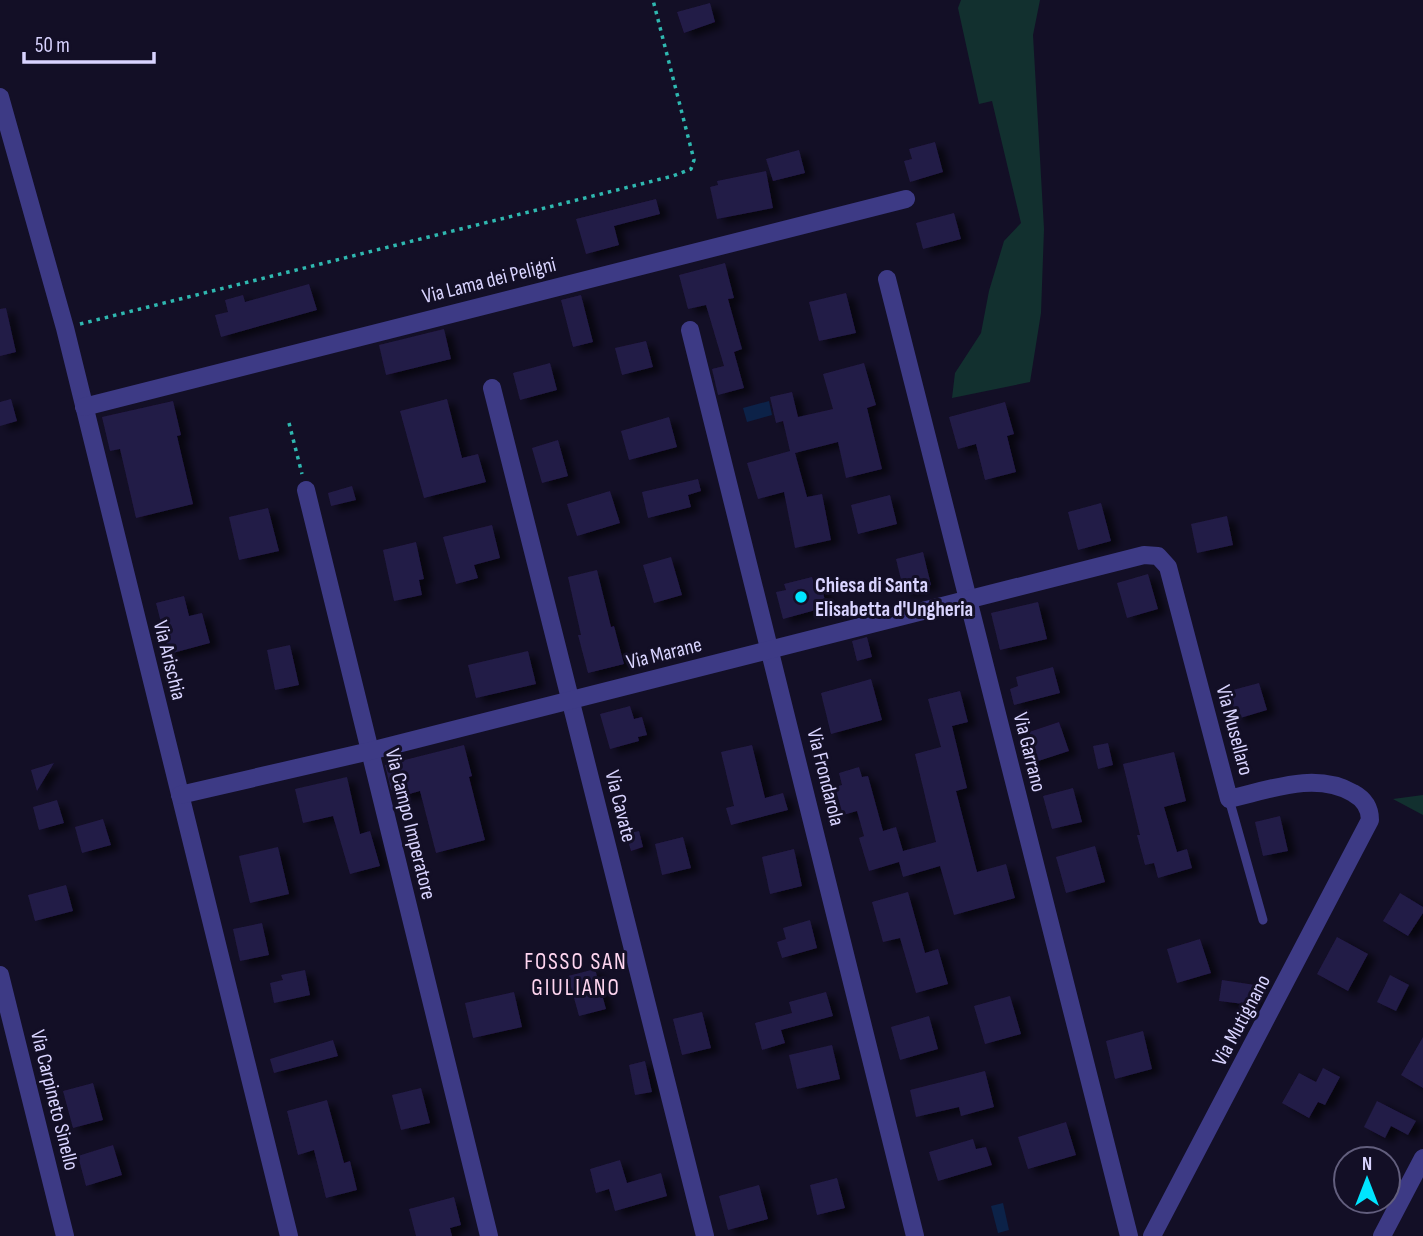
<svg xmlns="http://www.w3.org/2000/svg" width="1423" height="1236" font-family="'Sofia Sans Condensed',sans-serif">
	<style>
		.green { fill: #12302f }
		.water { fill: #0c2248 }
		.building { fill: #241b47; filter: url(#shadow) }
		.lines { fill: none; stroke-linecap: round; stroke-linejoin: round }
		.path { stroke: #2fb8b0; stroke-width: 3.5; stroke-dasharray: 3.5 5; stroke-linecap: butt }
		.service { stroke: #3d3a85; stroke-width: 9 }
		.minor { stroke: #3d3a85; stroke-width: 18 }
		.poi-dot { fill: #00e5ff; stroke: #130f26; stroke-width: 2.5 }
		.labels { text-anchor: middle; stroke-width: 6; stroke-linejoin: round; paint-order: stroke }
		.street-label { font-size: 21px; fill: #d9d4ff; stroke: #130f26 }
		.poi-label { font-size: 21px; font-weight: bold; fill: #d9d4ff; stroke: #130f26; text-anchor: start }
		.neighbourhood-label { font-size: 23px; letter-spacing: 2px; fill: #ffd6f0; stroke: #130f26 }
	</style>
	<defs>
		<filter id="shadow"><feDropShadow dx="8" dy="4.5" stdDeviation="3.5" flood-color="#0009"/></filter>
	</defs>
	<rect width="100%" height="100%" fill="#130f26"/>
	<!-- green -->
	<g class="green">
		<path d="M 961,0 L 1040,0 L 1033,35 L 1044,229 L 1041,313 L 1030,382 L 952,398 L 955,373 L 981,333 L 989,291 L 1004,241 L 1021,223 L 992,101 L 979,104 L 958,8 Z"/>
		<path d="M 1423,795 L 1423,815 L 1393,799 Z"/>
	</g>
	<!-- water -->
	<g class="water">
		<path d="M 769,401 L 772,415 L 747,422 L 743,408 Z"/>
		<path d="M 1003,1203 L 1009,1230 L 998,1233 L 991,1206 Z"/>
	</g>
	<!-- building -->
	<g class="building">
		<path d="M 710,3 L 715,22 L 684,33 L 677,12 Z"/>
		<path d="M 935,142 L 943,172 L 910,182 L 904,161 L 912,159 L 909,149 Z"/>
		<path d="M 799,150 L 805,173 L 773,181 L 766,159 Z"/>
		<path d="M 766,171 L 773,208 L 717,219 L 710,187 L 718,185 L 717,181 Z"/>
		<path d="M 656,199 L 660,214 L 614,226 L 619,245 L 586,254 L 576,219 Z"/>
		<path d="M 954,213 L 961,239 L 923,249 L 916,223 Z"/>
		<path d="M 725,263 L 734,298 L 728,299 L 742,349 L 734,352 L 744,388 L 718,395 L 712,369 L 724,366 L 706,305 L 688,309 L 679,275 Z"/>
		<path d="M 309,284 L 317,310 L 221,337 L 215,315 L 228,312 L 225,300 L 243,295 L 245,302 Z"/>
		<path d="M 846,293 L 856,333 L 819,341 L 809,302 Z"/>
		<path d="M 581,295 L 593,342 L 573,347 L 561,300 Z"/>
		<path d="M 6,308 L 16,352 L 0,356 L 0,309 Z"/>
		<path d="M 444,329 L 451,359 L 386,375 L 379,345 Z"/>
		<path d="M 646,341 L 653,367 L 622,375 L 615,348 Z"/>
		<path d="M 550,363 L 557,390 L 520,400 L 513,373 Z"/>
		<path d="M 864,363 L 876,405 L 867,408 L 882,469 L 846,478 L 838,442 L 795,453 L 807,497 L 822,494 L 831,540 L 795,548 L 784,492 L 758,499 L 747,463 L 790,451 L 783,421 L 776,423 L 770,397 L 792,392 L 798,417 L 833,409 L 823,374 Z"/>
		<path d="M 11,399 L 17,421 L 0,426 L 0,402 Z"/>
		<path d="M 447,399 L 462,458 L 478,454 L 486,482 L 424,498 L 400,411 Z"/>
		<path d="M 173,401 L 181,435 L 177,436 L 193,504 L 136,518 L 120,449 L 110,451 L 102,417 Z"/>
		<path d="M 1005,402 L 1014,434 L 1007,436 L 1016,472 L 985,480 L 976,444 L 958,449 L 949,417 Z"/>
		<path d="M 669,417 L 677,447 L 629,460 L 621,431 Z"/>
		<path d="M 558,440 L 568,476 L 542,483 L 532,448 Z"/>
		<path d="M 698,479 L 701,491 L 688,495 L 691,507 L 648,518 L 642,492 Z"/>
		<path d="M 352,486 L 356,500 L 331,506 L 328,493 Z"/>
		<path d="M 610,491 L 620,523 L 577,536 L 567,504 Z"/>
		<path d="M 890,495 L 897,524 L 858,534 L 851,505 Z"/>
		<path d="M 1101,503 L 1111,541 L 1078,550 L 1068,512 Z"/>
		<path d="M 268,508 L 279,551 L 239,560 L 229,517 Z"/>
		<path d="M 1227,516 L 1233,545 L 1197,553 L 1191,524 Z"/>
		<path d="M 492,525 L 500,558 L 474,565 L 478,578 L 456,584 L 443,537 Z"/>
		<path d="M 416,542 L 424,579 L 419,580 L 422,595 L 394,601 L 383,550 Z"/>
		<path d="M 923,552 L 931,585 L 904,592 L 896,559 Z"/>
		<path d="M 671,557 L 682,595 L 654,603 L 643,565 Z"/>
		<path d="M 597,570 L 611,627 L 614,626 L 624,664 L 588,673 L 578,635 L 581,635 L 568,577 Z"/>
		<path d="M 1148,574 L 1158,609 L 1127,618 L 1117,583 Z"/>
		<path d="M 812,577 L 814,584 L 821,583 L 825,601 L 821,603 L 823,608 L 783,619 L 776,592 L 786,590 L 784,584 Z"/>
		<path d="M 184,596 L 189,616 L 202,613 L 210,643 L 169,654 L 156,603 Z"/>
		<path d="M 1038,602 L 1047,639 L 1000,650 L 991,613 Z"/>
		<path d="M 867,637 L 872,657 L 857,661 L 852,641 Z"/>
		<path d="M 290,645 L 299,685 L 275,690 L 267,650 Z"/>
		<path d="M 528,651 L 536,684 L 476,698 L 468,665 Z"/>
		<path d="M 1053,667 L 1060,693 L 1014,705 L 1010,689 L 1018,686 L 1016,677 Z"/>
		<path d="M 871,679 L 882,720 L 831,734 L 821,693 Z"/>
		<path d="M 1259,683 L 1267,710 L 1237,719 L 1229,691 Z"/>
		<path d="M 960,691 L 968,722 L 952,726 L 967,788 L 956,791 L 977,872 L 1006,864 L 1015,898 L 954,915 L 940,866 L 903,877 L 899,862 L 869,871 L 859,838 L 864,836 L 857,811 L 843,815 L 835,787 L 842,785 L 839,773 L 859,767 L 862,777 L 868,776 L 883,831 L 896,827 L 903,851 L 936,842 L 915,754 L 941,747 L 928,699 Z"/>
		<path d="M 630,706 L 634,719 L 642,717 L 647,735 L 638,737 L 639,741 L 610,749 L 600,714 Z"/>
		<path d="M 1059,722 L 1069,751 L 1029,764 L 1023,744 L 1032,741 L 1029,732 Z"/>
		<path d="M 1108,743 L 1113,765 L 1098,769 L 1093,746 Z"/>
		<path d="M 464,745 L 472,776 L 469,777 L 485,840 L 436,853 L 420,791 L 402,796 L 400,788 L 391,790 L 385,765 Z"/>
		<path d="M 752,745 L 765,798 L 783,793 L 788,810 L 731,825 L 726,808 L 734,806 L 721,752 Z"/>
		<path d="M 1174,752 L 1186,801 L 1164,807 L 1177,852 L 1187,849 L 1192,868 L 1158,878 L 1154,863 L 1145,865 L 1137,835 L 1140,835 L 1123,764 Z"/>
		<path d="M 54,763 L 37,791 L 31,770 Z"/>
		<path d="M 347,777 L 360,834 L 370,831 L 380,866 L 350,874 L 333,816 L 303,823 L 295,789 Z"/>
		<path d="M 1073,788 L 1082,822 L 1052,829 L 1043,796 Z"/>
		<path d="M 57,800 L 64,823 L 39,830 L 33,807 Z"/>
		<path d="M 1280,816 L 1288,851 L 1263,856 L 1255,822 Z"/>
		<path d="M 103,819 L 111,845 L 82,853 L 75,827 Z"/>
		<path d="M 639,831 L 643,847 L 631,851 L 626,834 Z"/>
		<path d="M 683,837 L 691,868 L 662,875 L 655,844 Z"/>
		<path d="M 1095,846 L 1105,882 L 1066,893 L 1056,857 Z"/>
		<path d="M 278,847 L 289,894 L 250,903 L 239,856 Z"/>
		<path d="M 794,849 L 802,886 L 770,894 L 762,857 Z"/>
		<path d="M 66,885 L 73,911 L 35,921 L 28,895 Z"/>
		<path d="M 908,892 L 925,953 L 938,949 L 948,984 L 916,993 L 900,938 L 883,942 L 872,902 Z"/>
		<path d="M 1400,893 L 1423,907 L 1423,913 L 1408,936 L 1383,921 Z"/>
		<path d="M 810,920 L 817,948 L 782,958 L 777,942 L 786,939 L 783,928 Z"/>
		<path d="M 262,923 L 269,955 L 240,961 L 233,929 Z"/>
		<path d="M 1337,937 L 1368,954 L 1348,991 L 1317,974 Z"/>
		<path d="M 1200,939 L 1211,973 L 1177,983 L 1167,949 Z"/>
		<path d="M 595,969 L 606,1009 L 579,1016 L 568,976 Z"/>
		<path d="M 305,970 L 310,995 L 274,1003 L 270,983 L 283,980 L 281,975 Z"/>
		<path d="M 1390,975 L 1409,985 L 1396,1011 L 1377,1002 Z"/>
		<path d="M 1222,980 L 1255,985 L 1252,1005 L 1219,1001 Z"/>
		<path d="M 514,992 L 522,1027 L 473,1038 L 465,1003 Z"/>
		<path d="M 826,992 L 833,1016 L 781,1030 L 785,1043 L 762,1050 L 755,1023 L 792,1013 L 789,1002 Z"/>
		<path d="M 1010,996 L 1021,1034 L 985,1044 L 974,1006 Z"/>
		<path d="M 702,1012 L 711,1048 L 682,1055 L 673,1019 Z"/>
		<path d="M 929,1016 L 938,1049 L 900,1060 L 891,1027 Z"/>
		<path d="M 1143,1031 L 1152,1069 L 1115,1079 L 1106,1041 Z"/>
		<path d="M 1423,1037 L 1423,1088 L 1401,1075 Z"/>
		<path d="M 333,1040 L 338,1056 L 274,1073 L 270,1059 Z"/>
		<path d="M 832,1045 L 840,1079 L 797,1089 L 789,1055 Z"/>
		<path d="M 645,1061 L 652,1092 L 635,1095 L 629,1065 Z"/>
		<path d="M 1323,1068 L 1340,1077 L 1325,1105 L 1318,1102 L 1309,1118 L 1282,1103 L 1299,1073 L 1316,1082 Z"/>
		<path d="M 985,1071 L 994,1107 L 961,1116 L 959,1107 L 916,1117 L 910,1090 Z"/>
		<path d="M 93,1083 L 103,1120 L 73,1128 L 63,1091 Z"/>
		<path d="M 421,1088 L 430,1123 L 401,1130 L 392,1095 Z"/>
		<path d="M 327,1100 L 344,1163 L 350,1161 L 357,1190 L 326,1198 L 314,1150 L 298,1155 L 287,1111 Z"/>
		<path d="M 1377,1101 L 1416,1121 L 1408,1135 L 1391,1126 L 1385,1138 L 1364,1127 Z"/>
		<path d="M 1066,1122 L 1076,1155 L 1028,1169 L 1018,1137 Z"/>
		<path d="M 973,1139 L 976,1149 L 986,1147 L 992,1165 L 938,1181 L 929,1152 Z"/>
		<path d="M 113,1145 L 122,1175 L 86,1186 L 78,1156 Z"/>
		<path d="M 620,1160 L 627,1183 L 661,1173 L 667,1196 L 615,1211 L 609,1189 L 596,1193 L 590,1169 Z"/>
		<path d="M 837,1178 L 845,1208 L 817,1215 L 810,1185 Z"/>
		<path d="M 759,1185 L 768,1219 L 728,1230 L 719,1196 Z"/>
		<path d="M 454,1197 L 461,1225 L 450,1228 L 452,1236 L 416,1236 L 409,1209 Z"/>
	</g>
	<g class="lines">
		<!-- path -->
		<g class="path">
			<path d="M 80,324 L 673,176 L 691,169 L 694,160 L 653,0"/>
			<path d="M 289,423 L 302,474"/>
		</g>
		<!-- service -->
		<path class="service" d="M 1229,799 L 1263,920"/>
		<!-- minor -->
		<g class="minor">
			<path d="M 0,97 L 65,328 L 289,1236"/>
			<path d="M 887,279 L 1129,1236"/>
			<path d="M 690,330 L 915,1236"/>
			<path d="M 492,388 L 705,1236"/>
			<path d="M 84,407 L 906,199"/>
			<path d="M 306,490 L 489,1236"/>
			<path d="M 180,795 L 370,751 L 1144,555 L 1158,556 L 1168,567 L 1229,799 C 1269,790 1315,771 1353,793 C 1364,799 1370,808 1370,820 L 1152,1236"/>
			<path d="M 0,975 L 65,1236"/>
			<path d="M 1382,1236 L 1423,1158"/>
		</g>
	</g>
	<!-- markers -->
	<circle class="poi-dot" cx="801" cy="597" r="7"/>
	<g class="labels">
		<!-- street labels -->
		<g class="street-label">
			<text transform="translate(489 280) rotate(-14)" y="7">Via Lama dei Peligni</text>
			<text transform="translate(664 653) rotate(-14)" y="7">Via Marane</text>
			<text transform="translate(170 660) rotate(76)" y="7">Via Arischia</text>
			<text transform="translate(1235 730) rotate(75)" y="7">Via Musellaro</text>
			<text transform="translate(1030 752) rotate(76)" y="7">Via Garrano</text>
			<text transform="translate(826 777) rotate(76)" y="7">Via Frondarola</text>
			<text transform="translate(621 806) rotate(76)" y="7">Via Cavate</text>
			<text transform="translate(411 824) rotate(76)" y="7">Via Campo Imperatore</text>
			<text transform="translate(1241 1020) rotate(-62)" y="7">Via Mutignano</text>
			<text transform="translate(55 1100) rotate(76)" y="7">Via Carpineto Sinello</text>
		</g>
		<!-- poi labels -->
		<g class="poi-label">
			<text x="815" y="592">Chiesa di Santa<tspan x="815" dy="24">Elisabetta d'Ungheria</tspan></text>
		</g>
		<!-- neighbourhood labels -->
		<g class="neighbourhood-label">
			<text x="576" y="969">FOSSO SAN<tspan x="576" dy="26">GIULIANO</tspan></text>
		</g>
	</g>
	<!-- north arrow -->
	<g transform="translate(1367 1180)"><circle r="33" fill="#130f26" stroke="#625e7d" stroke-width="2"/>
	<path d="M0-5L12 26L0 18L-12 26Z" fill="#00e5ff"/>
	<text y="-10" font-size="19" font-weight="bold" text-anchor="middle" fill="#d9d4ff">N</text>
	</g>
	<!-- scale -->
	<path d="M24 52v10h130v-10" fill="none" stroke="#d9d4ff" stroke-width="3.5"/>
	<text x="35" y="52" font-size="21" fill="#d9d4ff" stroke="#130f26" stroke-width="5" paint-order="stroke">50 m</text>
</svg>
